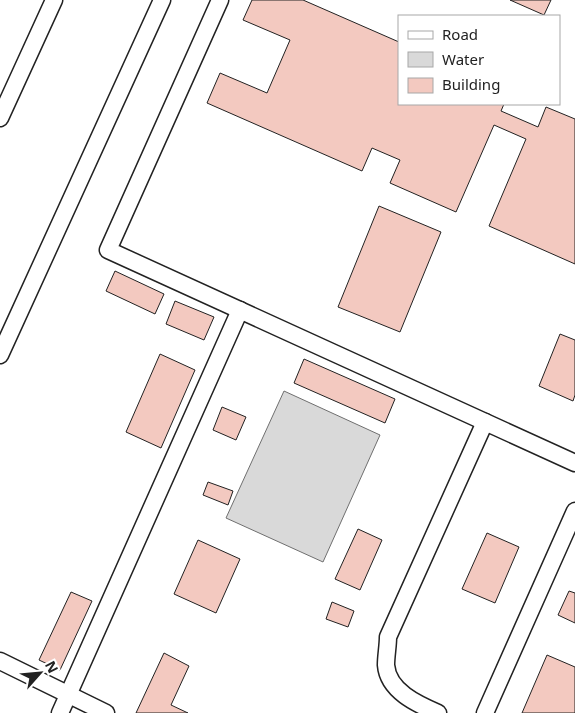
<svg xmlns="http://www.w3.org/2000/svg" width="575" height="713" font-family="'Noto Sans',sans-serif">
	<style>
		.water { fill: #d9d9d9; stroke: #6f6f6f }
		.building { fill: #f3c9c0; stroke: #222 }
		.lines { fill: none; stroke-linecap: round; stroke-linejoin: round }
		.minor-casing { stroke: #222; stroke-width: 19 }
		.minor { stroke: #fff; stroke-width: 16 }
	</style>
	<rect width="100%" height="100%" fill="#fff"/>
	<!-- water -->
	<path class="water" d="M 284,391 L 380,435 L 323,562 L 226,518 Z"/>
	<!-- building -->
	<g class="building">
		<path d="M 252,0 L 303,0 L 399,42 L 399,104 L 504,104 L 501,111 L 538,127 L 546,107 L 575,119 L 575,264 L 489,226 L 526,139 L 494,125 L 456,212 L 390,183 L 400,160 L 372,148 L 362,171 L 207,103 L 220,73 L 267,93 L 290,40 L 243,20 Z"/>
		<path d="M 510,0 L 551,0 L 544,15 Z"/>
		<path d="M 379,206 L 441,232 L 400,332 L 338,307 Z"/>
		<path d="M 115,271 L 164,294 L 155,314 L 106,291 Z"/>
		<path d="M 175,301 L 214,317 L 204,340 L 166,324 Z"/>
		<path d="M 560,334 L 575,340 L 575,395 L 573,401 L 539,386 Z"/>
		<path d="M 160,354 L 195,370 L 161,448 L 126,432 Z"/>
		<path d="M 304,359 L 395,399 L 385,423 L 294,383 Z"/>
		<path d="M 222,407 L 246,417 L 236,440 L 213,430 Z"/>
		<path d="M 208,482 L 233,491 L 228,505 L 203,495 Z"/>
		<path d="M 358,529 L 382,540 L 360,590 L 335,579 Z"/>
		<path d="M 487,533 L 519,547 L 495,603 L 462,589 Z"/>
		<path d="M 198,540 L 240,559 L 216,613 L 174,594 Z"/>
		<path d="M 569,591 L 575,593 L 575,623 L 558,615 Z"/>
		<path d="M 71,592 L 92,601 L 60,670 L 39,660 Z"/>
		<path d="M 332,602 L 354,611 L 348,627 L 326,619 Z"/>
		<path d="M 164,653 L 189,666 L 171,705 L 188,713 L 136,713 Z"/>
		<path d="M 547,655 L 575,667 L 575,713 L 522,713 Z"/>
	</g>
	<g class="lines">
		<defs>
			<g id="minor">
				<path d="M 220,0 L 108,250 L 575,463"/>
				<path d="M 0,118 L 54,0"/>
				<path d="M 0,355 L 162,0"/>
				<path d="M 0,661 L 106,713"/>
				<path d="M 60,713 L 240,310"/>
				<path d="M 438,713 C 417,704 388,691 386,665 C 386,656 388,646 388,637 L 485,422"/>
				<path d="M 485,713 L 575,511"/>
			</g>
		</defs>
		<!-- minor casing -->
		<use href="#minor" class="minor-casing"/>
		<!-- minor -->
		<use href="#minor" class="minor"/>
	</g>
	<!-- legend -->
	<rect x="398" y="15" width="162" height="90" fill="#ffffff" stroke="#a7a7a7"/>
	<rect x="408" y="31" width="25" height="8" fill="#ffffff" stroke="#a7a7a7"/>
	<text x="442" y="40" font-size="15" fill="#222222">Road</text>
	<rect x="408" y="52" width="25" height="15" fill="#d9d9d9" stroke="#a7a7a7"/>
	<text x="442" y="65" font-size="15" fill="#222222">Water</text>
	<rect x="408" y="78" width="25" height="15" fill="#f3c9c0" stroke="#a7a7a7"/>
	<text x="442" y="90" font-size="15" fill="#222222">Building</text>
	<!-- north arrow -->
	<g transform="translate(40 673) rotate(63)" stroke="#ffffff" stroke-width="4" paint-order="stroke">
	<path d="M0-4L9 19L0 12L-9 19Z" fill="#222222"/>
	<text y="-8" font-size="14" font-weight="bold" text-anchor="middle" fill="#222222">N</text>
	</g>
</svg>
